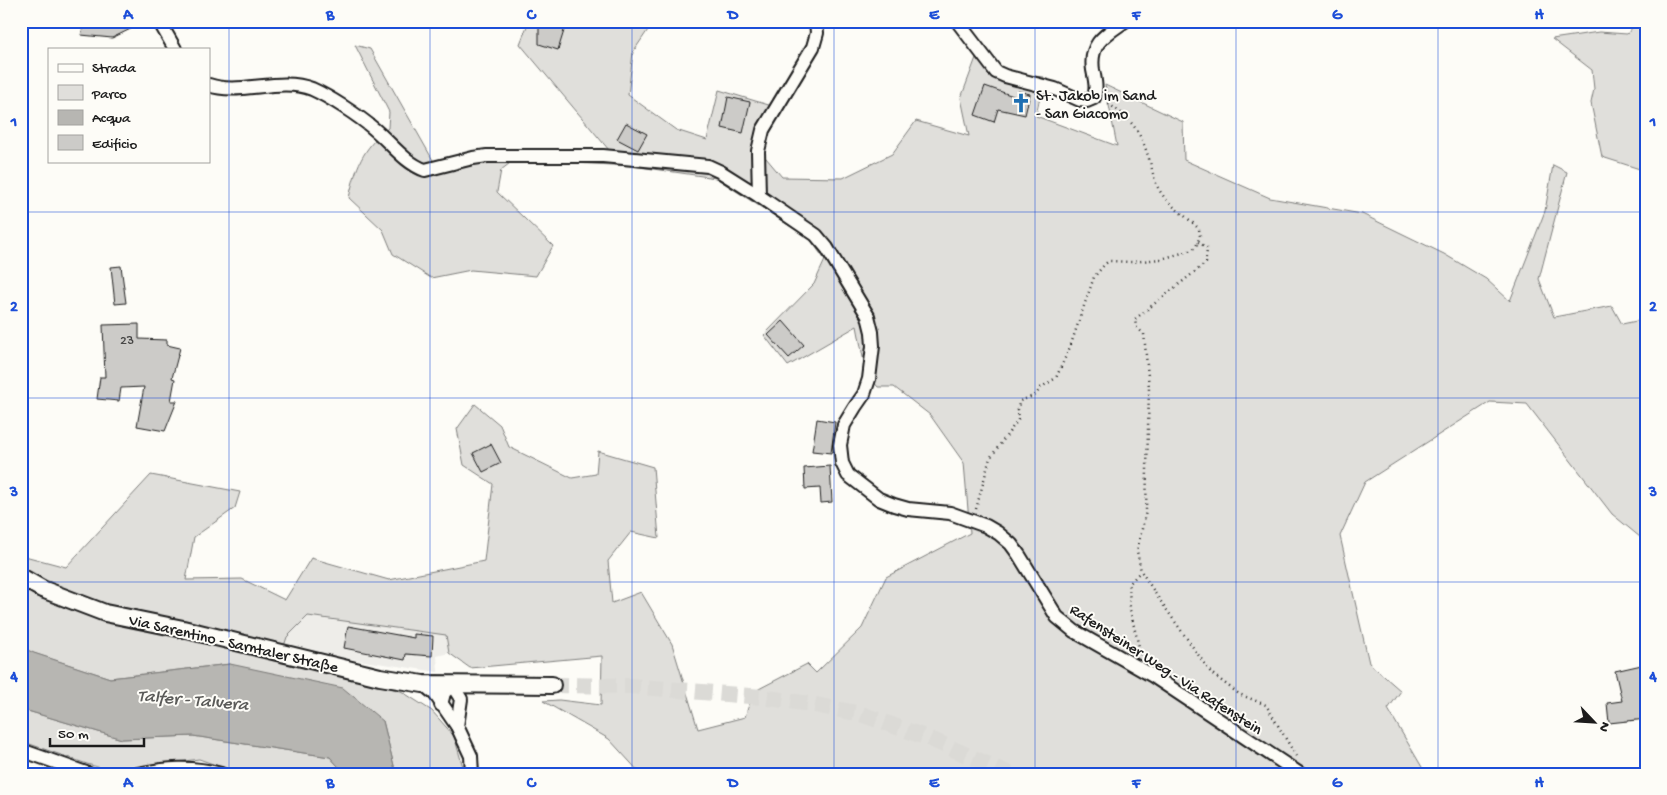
<svg xmlns="http://www.w3.org/2000/svg" width="1667" height="795" font-family="'Gochi Hand',sans-serif">
	<style>
		.built { fill: #eeede9 }
		.green { fill: #e0dfdb; stroke: #7e7e7c }
		.water { fill: #b7b6b2; stroke: #797876 }
		.building { fill: #cccbc8; stroke: #1c1c1c }
		.lines { fill: none; stroke-linecap: round; stroke-linejoin: round }
		.major-tunnel { stroke: #dbdad6; stroke-width: 16; stroke-dasharray: 16 8; stroke-linecap: butt }
		.minor-casing { stroke: #1c1c1c; stroke-width: 16 }
		.major-casing { stroke: #1c1c1c; stroke-width: 20 }
		.path { stroke: #1c1c1c; stroke-width: 2.5; stroke-dasharray: 1 4; stroke-linecap: butt }
		.minor { stroke: #fdfcf7; stroke-width: 12 }
		.major { stroke: #fdfcf7; stroke-width: 16 }
		.grid { fill: none; stroke: #1d4ed8; stroke-width: 1; stroke-opacity: 0.55 }
		.labels { text-anchor: middle; stroke-width: 4; stroke-linejoin: round; paint-order: stroke }
		.number-label { font-size: 14px; fill: #484847 }
		.poi-label { font-size: 16px; fill: #1c1c1c; stroke: #fdfcf7; text-anchor: start }
		.street-label { font-size: 16px; fill: #1c1c1c; stroke: #fdfcf7 }
		.water-label { font-size: 18px; font-style: italic; fill: #5a5a58; stroke: #fdfcf7 }
		.neatline { fill: none; stroke: #1d4ed8; stroke-width: 2 }
		.grid-label { font-size: 16px; text-anchor: middle; font-weight: bold; fill: #1d4ed8 }
	</style>
	<rect width="100%" height="100%" fill="#fdfcf7"/>
	<filter id="ink" filterUnits="userSpaceOnUse"><feTurbulence type="fractalNoise" baseFrequency=".02" numOctaves="2"/><feDisplacementMap in="SourceGraphic" scale="10" xChannelSelector="R" yChannelSelector="G"/><feConvolveMatrix kernelMatrix="1 2 1 2 8 2 1 2 1" color-interpolation-filters="sRGB"/></filter>
	<g filter="url(#ink)">
		<!-- built -->
		<path class="built" d="M 308,616 L 447,635 L 449,653 L 437,656 L 438,672 L 283,649 L 287,637 Z"/>
		<!-- green -->
		<g class="green">
			<path d="M 529,21 L 654,21 L 633,52 L 628,95 L 676,130 L 707,140 L 719,90 L 772,106 L 761,152 L 782,177 L 843,178 L 892,154 L 916,121 L 969,136 L 961,98 L 980,47 L 1009,74 L 1044,77 L 1036,116 L 1117,146 L 1105,85 L 1183,122 L 1184,160 L 1270,198 L 1362,214 L 1444,254 L 1486,279 L 1510,301 L 1545,211 L 1553,165 L 1567,172 L 1539,279 L 1554,317 L 1612,306 L 1622,324 L 1646,319 L 1646,542 L 1612,514 L 1527,404 L 1490,402 L 1365,482 L 1340,536 L 1369,663 L 1401,691 L 1388,709 L 1426,774 L 641,774 L 609,739 L 543,701 L 559,700 L 601,705 L 602,656 L 470,668 L 449,653 L 446,635 L 308,616 L 287,637 L 283,649 L 142,612 L 282,661 L 401,691 L 432,711 L 454,736 L 465,774 L 396,774 L 383,721 L 230,664 L 110,678 L 33,653 L 21,647 L 21,555 L 66,567 L 151,475 L 240,492 L 235,508 L 194,537 L 186,580 L 242,579 L 285,600 L 311,558 L 389,580 L 484,561 L 493,484 L 464,465 L 457,429 L 475,404 L 500,425 L 509,447 L 572,478 L 596,474 L 598,451 L 653,467 L 659,538 L 631,532 L 608,561 L 612,603 L 641,592 L 672,644 L 698,729 L 745,717 L 753,692 L 807,664 L 816,673 L 862,628 L 886,577 L 970,533 L 964,463 L 930,415 L 894,387 L 878,387 L 866,373 L 857,326 L 788,366 L 764,335 L 814,284 L 825,260 L 810,239 L 716,178 L 632,166 L 514,160 L 501,170 L 497,192 L 553,246 L 536,276 L 471,270 L 431,278 L 393,254 L 383,230 L 349,198 C 356,167 362,149 388,128 L 389,112 L 355,45 L 370,49 L 434,162 L 486,151 L 549,149 L 609,150 L 520,44 Z"/>
			<path d="M 1638,21 L 1646,21 L 1646,26 L 1641,30 L 1646,54 L 1646,171 L 1602,157 L 1591,103 L 1594,89 L 1592,70 L 1552,39 L 1599,32 L 1627,34 Z"/>
			<path d="M 21,709 L 122,739 L 193,736 L 330,757 L 345,774 L 241,774 L 199,759 L 112,771 L 87,764 L 21,741 Z"/>
		</g>
		<!-- water -->
		<path class="water" d="M 21,647 L 34,653 L 110,678 L 230,664 L 343,688 L 383,721 L 396,774 L 345,774 L 330,757 L 193,736 L 122,739 L 21,709 Z"/>
		<!-- building -->
		<g class="building">
			<path d="M 85,21 L 147,21 L 112,38 L 81,35 Z"/>
			<path d="M 543,21 L 567,21 L 558,50 L 539,44 L 539,28 Z"/>
			<path d="M 985,86 L 1016,97 L 1018,91 L 1030,94 L 1025,115 L 998,109 L 994,122 L 975,115 Z"/>
			<path d="M 728,97 L 750,102 L 743,133 L 722,128 Z"/>
			<path d="M 626,123 L 647,134 L 638,150 L 617,139 Z"/>
			<path d="M 121,266 L 126,303 L 115,304 L 111,267 Z"/>
			<path d="M 783,321 L 804,345 L 789,358 L 768,335 Z"/>
			<path d="M 139,324 L 139,339 L 167,340 L 167,345 L 180,348 L 172,378 L 175,379 L 171,401 L 177,401 L 165,431 L 137,426 L 144,387 L 121,388 L 119,401 L 97,399 L 100,377 L 105,377 L 103,325 Z"/>
			<path d="M 817,419 L 835,422 L 831,453 L 812,451 Z"/>
			<path d="M 491,444 L 501,463 L 483,472 L 473,453 Z"/>
			<path d="M 830,466 L 832,502 L 821,503 L 820,488 L 805,489 L 804,468 Z"/>
			<path d="M 348,626 L 414,638 L 414,634 L 433,636 L 432,656 L 406,654 L 405,660 L 344,648 Z"/>
			<path d="M 1646,664 L 1646,719 L 1609,723 L 1607,703 L 1622,701 L 1615,671 Z"/>
		</g>
		<g class="lines">
			<!-- major-tunnel -->
			<path class="major-tunnel" d="M 552,685 L 630,686 L 762,697 L 810,704 L 861,714 L 928,738 L 1010,774"/>
			<defs>
				<g id="minor">
					<path d="M 159,21 L 175,49"/>
					<path d="M 957,21 L 996,72 L 1005,76 L 1055,89 L 1080,100 L 1087,101 L 1094,98 C 1097,88 1095,80 1093,70 C 1089,43 1105,35 1125,21"/>
					<path d="M 209,85 C 240,96 279,76 312,89 C 330,97 359,116 374,129 C 390,142 405,163 425,170 L 473,158 L 487,156 L 603,156 L 708,166 L 721,172 L 759,196 L 816,235 L 827,248 L 868,316 L 872,332 L 873,346 L 869,379 L 864,394 L 855,407 L 844,425 L 840,445 L 842,463 L 848,475 L 879,499 L 894,505 L 908,509 L 950,513 L 986,526 L 998,533 L 1011,544 L 1019,555 L 1057,617 L 1074,631 L 1153,676 L 1300,774"/>
					<path d="M 759,196 L 758,151 L 763,130 L 813,47 L 817,33 L 816,21"/>
					<path d="M 423,684 L 435,694 L 457,726 L 471,756 L 472,774"/>
					<path d="M 441,705 L 444,693 L 452,685 L 461,699 L 457,726"/>
					<path d="M 21,750 L 89,774"/>
					<path d="M 137,774 C 167,768 191,766 221,774"/>
				</g>
				<path id="major" d="M 21,577 L 42,589 L 105,613 L 183,629 L 380,677 L 423,684 L 552,685"/>
			</defs>
			<!-- minor casing -->
			<use href="#minor" class="minor-casing"/>
			<!-- major casing -->
			<use href="#major" class="major-casing"/>
			<!-- path -->
			<g class="path">
				<path d="M 1198,242 L 1207,248 L 1206,263 L 1135,319 L 1136,327 L 1144,334 L 1149,387 L 1146,511 L 1137,551 L 1141,571 L 1157,596 L 1211,673 L 1239,694 L 1266,705 L 1296,756"/>
				<path d="M 976,509 L 990,458 L 1018,420 L 1017,410 L 1020,401 L 1036,395 L 1040,388 L 1056,378 L 1070,347 L 1094,277 L 1105,264 L 1109,261 L 1132,262 L 1161,259 L 1189,251 L 1196,247 L 1200,236 L 1199,229 C 1187,216 1169,206 1160,191 C 1154,182 1153,172 1150,162 C 1141,132 1132,118 1105,102"/>
				<path d="M 1141,655 L 1130,610 L 1129,584 L 1141,571"/>
				<path d="M 21,767 L 30,774"/>
			</g>
			<!-- minor -->
			<use href="#minor" class="minor"/>
			<!-- major -->
			<use href="#major" class="major"/>
		</g>
	</g>
	<!-- grid -->
	<path class="grid" d="M 229,21 L 229,774M 430,21 L 430,774M 632,21 L 632,774M 834,21 L 834,774M 1035,21 L 1035,774M 1236,21 L 1236,774M 1438,21 L 1438,774M 21,212 L 1646,212M 21,398 L 1646,398M 21,582 L 1646,582"/>
	<!-- icons -->
	<defs>
		<symbol id="church-bare" viewBox="-9 -9 18 18"><path d="M-1.2-6h2.4v3.5h3.3v2.4h-3.3V6h-2.4V-.1h-3.3v-2.4h3.3Z" fill="#1f6fb2" stroke="#fdfcf7" stroke-width="2.5" paint-order="stroke"/></symbol>
	</defs>
	<g fill-rule="evenodd">
		<use href="#church-bare" x="1007" y="89" width="28" height="28"/>
	</g>
	<g class="labels">
		<!-- number labels -->
		<g class="number-label">
			<text x="127" y="344">23</text>
		</g>
		<!-- poi labels -->
		<g class="poi-label">
			<text x="1036" y="100">St. Jakob im Sand<tspan x="1036" dy="18">- San Giacomo</tspan></text>
		</g>
		<!-- street labels -->
		<g class="street-label">
			<text transform="translate(234 642) rotate(13)" y="6">Via Sarentino - Sarntaler Straße</text>
			<text transform="translate(1167 668) rotate(33)" y="6">Rafensteiner Weg - Via Rafenstein</text>
		</g>
		<!-- water labels -->
		<g class="water-label">
			<text transform="translate(193 699) rotate(5)" y="6">Talfer - Talvera</text>
		</g>
	</g>
	<!-- margin -->
	<rect width="1667" height="795" fill="none" stroke="#fdfcf7" stroke-width="55"/>
	<!-- legend -->
	<rect x="48" y="48" width="162" height="115" fill="#fdfcf7" stroke="#a3a29f"/>
	<rect x="58" y="64" width="25" height="8" fill="#fdfcf7" stroke="#a3a29f"/>
	<text x="92" y="72" font-size="15" fill="#1c1c1c">Strada</text>
	<rect x="58" y="85" width="25" height="15" fill="#e0dfdb" stroke="#a3a29f"/>
	<text x="92" y="98" font-size="15" fill="#1c1c1c">Parco</text>
	<rect x="58" y="110" width="25" height="15" fill="#b7b6b2" stroke="#a3a29f"/>
	<text x="92" y="122" font-size="15" fill="#1c1c1c">Acqua</text>
	<rect x="58" y="135" width="25" height="15" fill="#cccbc8" stroke="#a3a29f"/>
	<text x="92" y="148" font-size="15" fill="#1c1c1c">Edificio</text>
	<!-- north arrow -->
	<g transform="translate(1594 722) rotate(115)" stroke="#fdfcf7" stroke-width="4" paint-order="stroke">
	<path d="M0-4L9 19L0 12L-9 19Z" fill="#1c1c1c"/>
	<text y="-8" font-size="14" font-weight="bold" text-anchor="middle" fill="#1c1c1c">N</text>
	</g>
	<!-- scale -->
	<path d="M50 738v8h94v-8" fill="none" stroke="#1c1c1c" stroke-width="2.5"/>
	<text x="58" y="738" font-size="15" fill="#1c1c1c" stroke="#fdfcf7" stroke-width="4" paint-order="stroke">50 m</text>
	<rect x="28" y="28" width="1612" height="740" class="neatline"/>
	<g class="grid-label">
		<text x="128" y="19">A</text>
		<text x="330" y="19">B</text>
		<text x="531" y="19">C</text>
		<text x="733" y="19">D</text>
		<text x="934" y="19">E</text>
		<text x="1136" y="19">F</text>
		<text x="1337" y="19">G</text>
		<text x="1539" y="19">H</text>
		<text x="14" y="126">1</text>
		<text x="1653" y="126">1</text>
		<text x="14" y="311">2</text>
		<text x="1653" y="311">2</text>
		<text x="14" y="496">3</text>
		<text x="1653" y="496">3</text>
		<text x="14" y="681">4</text>
		<text x="1653" y="681">4</text>
		<text x="128" y="787">A</text>
		<text x="330" y="787">B</text>
		<text x="531" y="787">C</text>
		<text x="733" y="787">D</text>
		<text x="934" y="787">E</text>
		<text x="1136" y="787">F</text>
		<text x="1337" y="787">G</text>
		<text x="1539" y="787">H</text>
	</g>
</svg>
